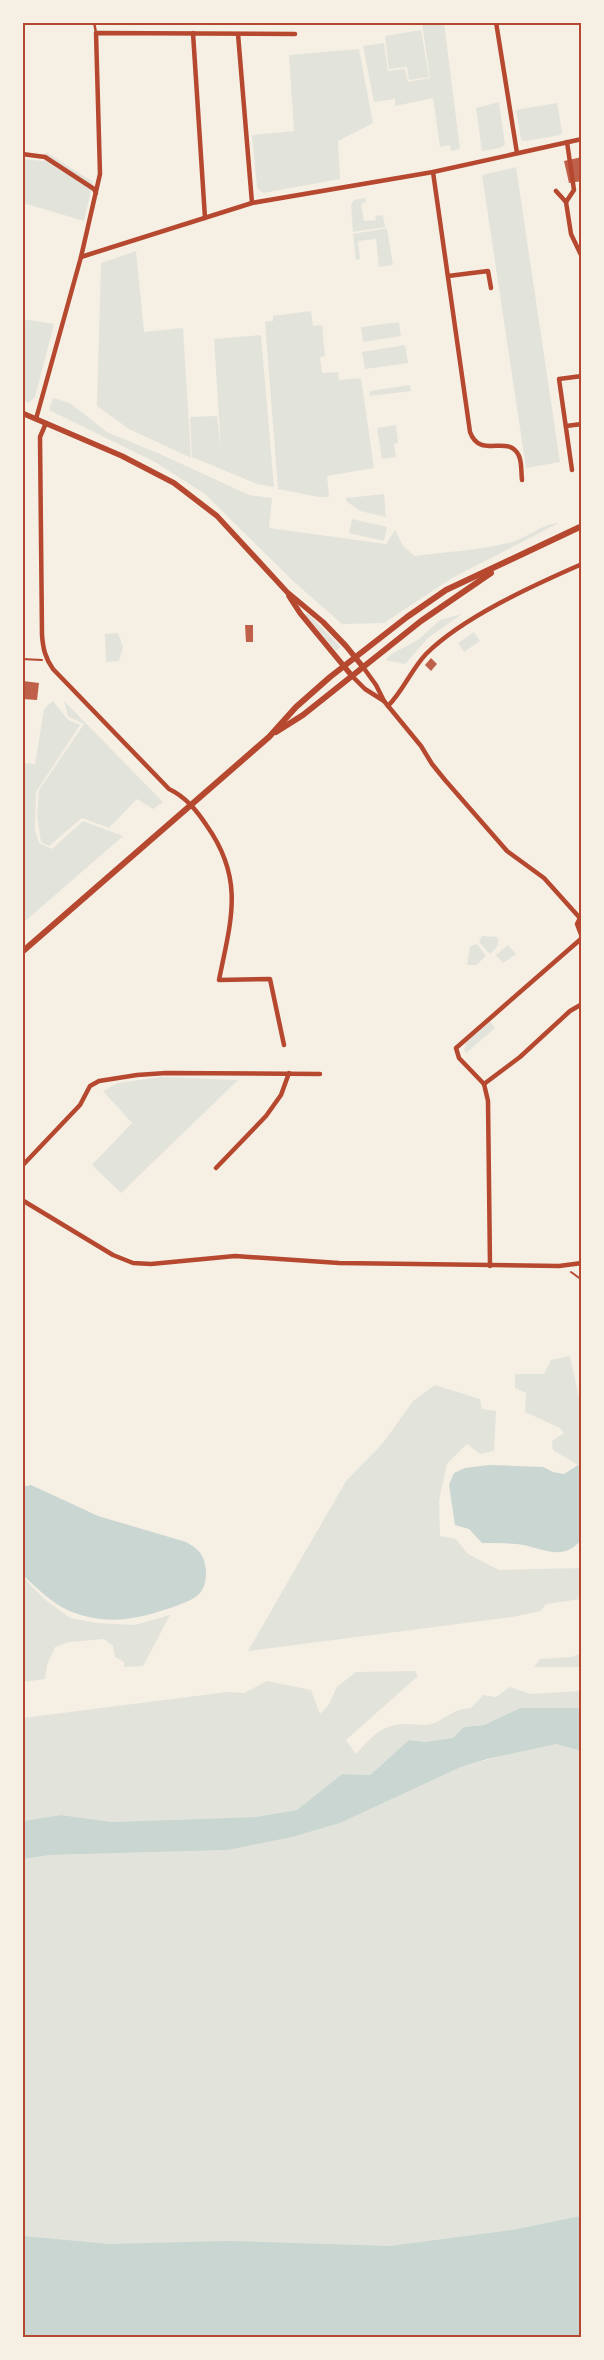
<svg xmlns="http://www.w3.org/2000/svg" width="604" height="2360" font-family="'Nunito Sans',sans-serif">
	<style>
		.green { fill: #e2e4dc }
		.water { fill: #c9d6d2 }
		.building { fill: #bf614a }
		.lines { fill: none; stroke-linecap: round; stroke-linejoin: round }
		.path { stroke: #b5482f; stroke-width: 2 }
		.service { stroke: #b5482f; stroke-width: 2.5 }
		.minor { stroke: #b5482f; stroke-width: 4.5 }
		.tertiary { stroke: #b5482f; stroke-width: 5.5 }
		.secondary { stroke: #b5482f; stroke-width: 6 }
		.neatline { fill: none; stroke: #b5482f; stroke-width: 2 }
	</style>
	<rect width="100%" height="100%" fill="#f6efe4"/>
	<!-- green -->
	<g class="green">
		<path d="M 422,23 L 444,23 L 460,149 L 451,151 L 450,145 L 440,147 L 433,98 L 395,106 L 395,99 L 374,102 L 363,46 L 384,43 L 388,71 L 405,69 L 408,82 L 430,78 Z"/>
		<path d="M 421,30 L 429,77 L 409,80 L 407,67 L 389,69 L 385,36 Z"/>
		<path d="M 359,49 L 373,123 L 338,141 L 340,179 L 263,193 L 257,188 L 252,135 L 294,131 L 289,55 Z"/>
		<path d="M 499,102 L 505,145 L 500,148 L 482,151 L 476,108 Z"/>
		<path d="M 557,103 L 562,132 L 561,135 L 525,141 L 521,140 L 516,110 Z"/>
		<path d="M 46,152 L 93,182 L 84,221 L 23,203 L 22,159 L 44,161 Z"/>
		<path d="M 516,167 L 560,462 L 526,468 L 482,175 Z"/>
		<path d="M 365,198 L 366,202 L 361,204 L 364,221 L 376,220 L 375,216 L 383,215 L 385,227 L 353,232 L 351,205 L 354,200 Z"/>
		<path d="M 387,228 L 393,265 L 379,267 L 376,239 L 358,241 L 360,259 L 356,260 L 353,234 Z"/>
		<path d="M 136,251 L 144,332 L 183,328 L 191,458 L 129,429 L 97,406 L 101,263 Z"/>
		<path d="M 311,311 L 313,326 L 322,325 L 325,356 L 320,357 L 322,373 L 338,372 L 339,380 L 361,378 L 374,468 L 327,476 L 329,497 L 319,497 L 278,489 L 265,322 L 273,321 L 273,316 Z"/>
		<path d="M 22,319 L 54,324 L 35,397 L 29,403 L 23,401 Z"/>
		<path d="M 399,322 L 401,336 L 363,342 L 361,327 Z"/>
		<path d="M 261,335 L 274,487 L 257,484 L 192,457 L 190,417 L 217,416 L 221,450 L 214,339 Z"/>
		<path d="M 405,345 L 408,363 L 365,369 L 362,352 Z"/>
		<path d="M 410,385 L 411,391 L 370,396 L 370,391 Z"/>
		<path d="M 53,398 L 70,403 L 107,432 L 160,454 L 249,495 L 272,498 L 269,528 L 386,544 L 395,530 L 403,546 L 415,556 C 446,552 478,550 508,543 C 527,539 540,524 559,523 L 452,578 L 384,623 L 342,624 L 293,581 L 205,494 L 155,462 L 49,410 Z"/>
		<path d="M 396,425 L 398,443 L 394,444 L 396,457 L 382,459 L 377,428 Z"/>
		<path d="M 384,494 L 386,517 L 360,511 L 346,501 L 346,498 Z"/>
		<path d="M 352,519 L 387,527 L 384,541 L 349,533 Z"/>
		<path d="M 307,613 L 336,642 L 340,647 L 336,651 L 305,615 Z"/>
		<path d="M 462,614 L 428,638 L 405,664 L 385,660 L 393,653 L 418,640 L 440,620 Z"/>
		<path d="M 474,632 L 480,641 L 464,652 L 458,643 Z"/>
		<path d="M 118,633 L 123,647 L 119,661 L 106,662 L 105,634 Z"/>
		<path d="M 53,701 L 68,720 L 80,725 L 36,792 L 35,830 L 39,843 L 52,849 L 83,821 L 123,836 L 23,923 L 23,763 L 35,764 L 44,709 Z"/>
		<path d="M 64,701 L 163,802 L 153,809 L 137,799 L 109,828 L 82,818 L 49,846 L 41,842 L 37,816 L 39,790 L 84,724 L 68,716 Z"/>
		<path d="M 482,936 L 497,937 C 501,945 495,949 490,954 L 479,942 Z"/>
		<path d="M 477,944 L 486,956 L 476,965 L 467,965 L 470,946 Z"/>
		<path d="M 508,945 L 516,954 L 503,963 L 496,955 Z"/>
		<path d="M 490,1022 L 495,1028 L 466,1053 L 464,1050 L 466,1043 Z"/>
		<path d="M 162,1077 L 238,1080 L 121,1193 L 92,1165 L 132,1123 L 103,1091 L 118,1083 Z"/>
		<path d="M 570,1356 L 581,1407 L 581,1467 L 553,1450 L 552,1441 L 564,1433 L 560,1428 L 525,1412 L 526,1393 L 515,1388 L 515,1374 L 544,1374 L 551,1360 Z"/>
		<path d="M 435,1385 L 480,1399 L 482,1409 L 496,1411 L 494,1451 L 480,1454 L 467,1444 L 447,1464 L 439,1500 L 440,1536 L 456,1539 L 468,1554 L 499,1570 L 581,1568 L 581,1599 L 546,1604 L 541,1611 L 512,1617 L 248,1651 L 346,1481 L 383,1443 L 413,1401 Z"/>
		<path d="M 22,1576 L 43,1598 L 70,1618 L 97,1623 L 135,1625 L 170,1615 L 143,1666 L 124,1667 L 124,1662 L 115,1657 L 113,1646 L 104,1639 L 69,1642 L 55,1647 L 47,1665 L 45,1679 L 23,1682 Z"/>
		<path d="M 581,1653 L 581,1667 L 534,1667 L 540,1659 L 572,1657 Z"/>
		<path d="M 415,1671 L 418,1676 L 346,1740 L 356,1754 C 371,1737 383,1723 408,1724 C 415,1724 425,1726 432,1724 C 448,1718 452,1709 471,1708 L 483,1695 L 496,1697 L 510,1687 L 531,1694 L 581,1691 L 581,1708 L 520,1708 L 484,1725 L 464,1727 L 454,1738 L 425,1742 L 409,1740 L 370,1775 L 342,1774 L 297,1810 L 255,1817 L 112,1822 L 61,1815 L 23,1821 L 23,1718 L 227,1692 L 244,1693 L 267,1681 L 311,1690 L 320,1714 L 328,1706 L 337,1687 L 356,1672 Z"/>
		<path d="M 556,1744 L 581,1751 L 581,2337 L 23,2337 L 22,1859 L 50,1855 L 228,1850 L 291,1837 L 340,1823 L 461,1767 L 522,1750 Z"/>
	</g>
	<!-- water -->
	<g class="water">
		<path d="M 490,1465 L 543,1467 L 553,1472 L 564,1474 L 578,1465 L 581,1467 L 581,1540 C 562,1563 542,1547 517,1544 C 506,1543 494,1543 482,1543 L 469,1529 L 455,1525 L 449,1485 L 454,1473 L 465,1468 Z"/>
		<path d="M 31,1485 L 98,1516 L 186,1542 C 200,1550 205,1556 206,1572 C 206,1578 205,1585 202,1590 C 198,1598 184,1603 176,1606 C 142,1618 111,1626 75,1613 C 54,1606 39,1590 23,1575 L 23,1487 Z"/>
		<path d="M 520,1708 L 581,1708 L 581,1751 L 556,1744 L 487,1759 L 461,1767 L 340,1823 L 292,1837 L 228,1850 L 50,1855 L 23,1859 L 23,1821 L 61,1815 L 112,1822 L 255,1817 L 297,1810 L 342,1774 L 370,1775 L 409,1740 L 425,1742 L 453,1738 L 464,1727 L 484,1725 Z"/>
		<path d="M 581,2216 L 581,2337 L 23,2337 L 23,2236 L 109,2244 L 228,2241 L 390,2246 L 512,2230 Z"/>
	</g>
	<!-- building -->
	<g class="building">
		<path d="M 582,157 L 582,181 L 569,183 L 564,161 Z"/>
		<path d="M 245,625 L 253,625 L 253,642 L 246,642 Z"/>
		<path d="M 431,658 L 437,664 L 431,671 L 425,665 Z"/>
		<path d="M 23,681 L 39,683 L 37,700 L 22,699 Z"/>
	</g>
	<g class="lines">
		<!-- path -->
		<g class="path">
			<path d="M 22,659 L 42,660"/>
			<path d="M 571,1272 L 582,1280"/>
		</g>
		<!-- service -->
		<path class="service" d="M 94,22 L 96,33"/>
		<!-- minor -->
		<g class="minor">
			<path d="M 496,22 L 517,153"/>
			<path d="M 193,33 L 205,218"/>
			<path d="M 238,34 L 252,203"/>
			<path d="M 22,154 L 45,157 L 94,189 L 96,193"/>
			<path d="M 433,172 L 470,432 C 480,460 509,433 519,456 C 522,463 521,472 522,480"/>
			<path d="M 556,191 L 566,202 L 571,234 L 582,257"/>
			<path d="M 566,202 L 574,190 L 567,142"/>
			<path d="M 81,257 L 252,203 L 433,172 L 582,139"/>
			<path d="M 448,276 L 488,271 L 491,288"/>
			<path d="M 36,419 L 81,257 L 100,174 L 96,33 L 295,34"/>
			<path d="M 46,423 L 40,437 L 42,635 C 43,648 45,658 53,669 L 169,789 C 186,797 197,811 207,826 C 245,880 231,920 219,980 L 270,979 L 284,1045"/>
			<path d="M 566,426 L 582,424"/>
			<path d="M 572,470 L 559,379 L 582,376"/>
			<path d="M 363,667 L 376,685 L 384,701 L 421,746 L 432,764 L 445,780 L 507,851 L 544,878 L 579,917"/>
			<path d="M 352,676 L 365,689 L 384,701"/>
			<path d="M 388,706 C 403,691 411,670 426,654 C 463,617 534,585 582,564"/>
			<path d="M 582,914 L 577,924 L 582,937"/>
			<path d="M 484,1084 L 459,1058 L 456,1048 L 582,938"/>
			<path d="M 484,1084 L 488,1101 L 490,1266"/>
			<path d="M 484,1084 L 520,1057 L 570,1011 L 582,1004"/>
			<path d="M 22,1166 L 80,1105 L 90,1086 L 99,1081 L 137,1075 L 166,1073 L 320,1074"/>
			<path d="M 216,1168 L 266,1116 L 281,1095 L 289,1073"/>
			<path d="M 22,1200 L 113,1255 L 133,1263 L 151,1264 L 235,1256 L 339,1263 L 559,1266 L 582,1263"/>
		</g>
		<!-- tertiary -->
		<g class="tertiary">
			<path d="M 22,413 L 122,456 L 174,483 L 217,516 L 287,592 L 323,622 L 346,646 L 363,667"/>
			<path d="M 289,596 L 300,613 L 352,676"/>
		</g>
		<!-- secondary -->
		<g class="secondary">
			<path d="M 276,732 L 303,715 L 421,621 L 491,573"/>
			<path d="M 22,952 L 269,737 L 296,707 L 330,677 L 407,617 L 446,590 L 582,526"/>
		</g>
	</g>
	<!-- border -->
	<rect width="604" height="2360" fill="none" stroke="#f6efe4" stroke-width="48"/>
	<rect x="24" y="24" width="556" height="2312" class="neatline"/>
</svg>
